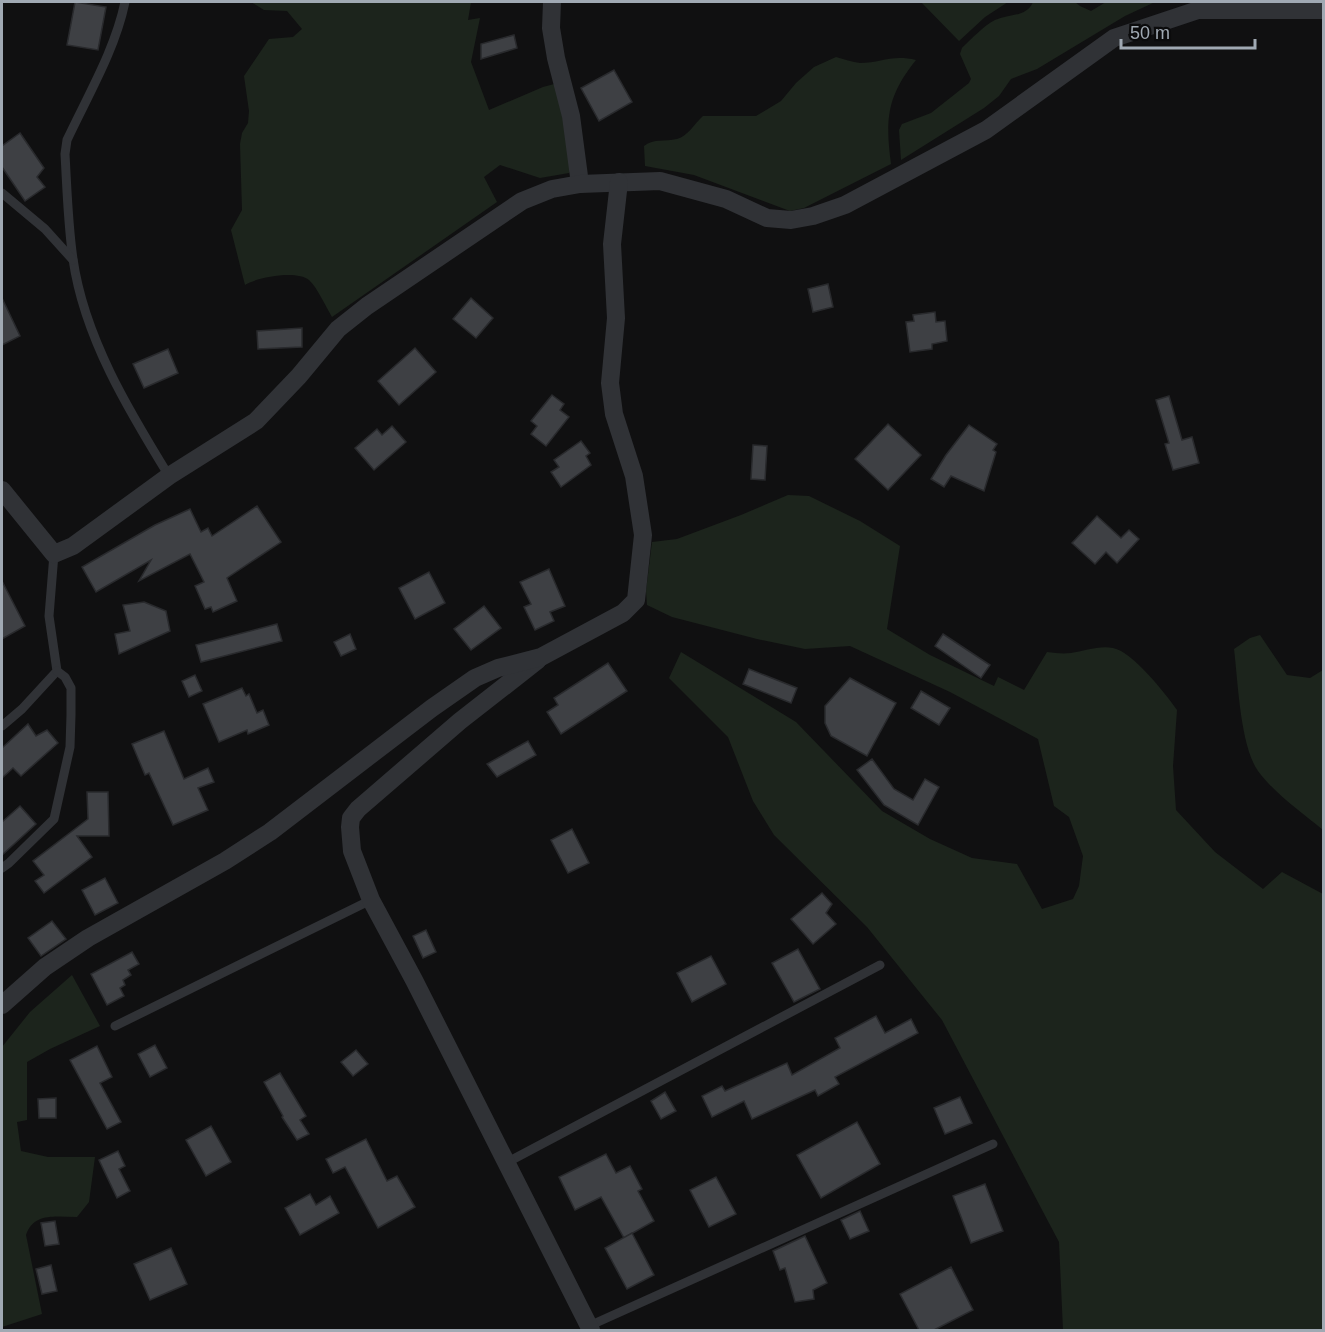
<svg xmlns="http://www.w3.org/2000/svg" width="1325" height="1332" font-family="Arial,sans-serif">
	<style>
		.green { fill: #1c241c }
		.building { fill: #3e4044; stroke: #292a2d; stroke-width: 1.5 }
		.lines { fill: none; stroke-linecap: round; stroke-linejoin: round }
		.lane { stroke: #303236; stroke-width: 9 }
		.street { stroke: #303236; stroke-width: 18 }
	</style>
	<rect width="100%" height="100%" fill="#101011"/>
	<!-- green -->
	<g class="green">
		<path d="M 251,2 L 471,2 L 468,20 L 480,18 L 471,62 L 489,110 L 543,87 L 558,83 L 572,169 L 569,173 L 540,178 L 500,165 L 484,177 L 497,202 L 332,317 C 326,307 317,287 309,280 C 297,270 257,277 245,285 L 231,230 L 242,210 L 240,144 L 242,133 L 248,123 L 249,111 L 244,76 L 269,39 L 293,37 L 302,29 L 287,11 L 264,10 Z"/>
		<path d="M 921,2 L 1008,2 L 985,17 L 959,41 Z"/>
		<path d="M 1033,2 L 1075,2 L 1080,6 L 1091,11 L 1106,2 L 1155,2 L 1125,16 L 1037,69 L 1011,79 L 999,96 L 984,108 L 901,160 L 899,130 L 902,124 L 931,113 L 969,83 L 971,79 L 960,54 L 962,48 C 969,41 986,24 995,20 C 1009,14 1027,17 1033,2 Z"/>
		<path d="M 836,57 C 844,59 852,62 860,63 C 881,63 892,54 916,60 C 887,96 885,119 891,164 L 804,208 L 790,211 L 694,175 L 645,166 L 644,146 C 654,138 665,142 677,139 C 688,136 694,124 703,116 L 756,116 L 781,101 L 796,83 L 814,67 Z"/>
		<path d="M 788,495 L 809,496 L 860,521 L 900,546 L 887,629 L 930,655 L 994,686 L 998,677 L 1024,690 L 1047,652 C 1055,653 1063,654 1071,653 C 1084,651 1100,645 1113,648 C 1133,652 1165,693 1177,710 L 1173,766 L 1176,810 L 1215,852 L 1263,889 L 1282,872 L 1323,894 L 1323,1330 L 1063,1330 L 1059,1242 L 942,1020 L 867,927 L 774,835 L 753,801 L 728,737 L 669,678 L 681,652 L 796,722 L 882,811 L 930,839 L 972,858 L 1017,864 L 1042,909 L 1073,899 L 1079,886 L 1083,856 L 1069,817 L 1054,806 L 1038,739 L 950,692 L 850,646 L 805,649 L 757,639 L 672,617 L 647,605 L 646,591 L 652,542 L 677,539 L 741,515 Z"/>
		<path d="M 1260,635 L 1287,675 L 1310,678 L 1323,670 L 1323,830 C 1301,812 1275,794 1258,771 C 1240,745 1238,681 1234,649 L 1250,638 Z"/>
		<path d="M 72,975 L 100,1026 L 50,1049 L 27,1062 L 27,1120 L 17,1122 L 21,1151 L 48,1157 L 95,1157 L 89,1202 L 77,1217 C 56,1217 34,1212 26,1235 L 42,1314 L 2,1327 L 2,1047 L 30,1012 Z"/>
	</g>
	<!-- building -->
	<g class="building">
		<path d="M 75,2 L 106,7 L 98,50 L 67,45 Z"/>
		<path d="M 514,35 L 517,48 L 481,59 L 481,44 Z"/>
		<path d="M 614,70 L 632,102 L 599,121 L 581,88 Z"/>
		<path d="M 20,133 L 44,168 L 37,177 L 45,187 L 25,201 L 2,167 L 2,146 Z"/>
		<path d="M 828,284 L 833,307 L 813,312 L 808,289 Z"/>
		<path d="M 2,298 L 20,336 L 2,345 Z"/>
		<path d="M 471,298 L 493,318 L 476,338 L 453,319 Z"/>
		<path d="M 935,312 L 936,322 L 945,321 L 947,341 L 932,344 L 932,349 L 910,352 L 906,322 L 914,321 L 913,315 Z"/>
		<path d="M 302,328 L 302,347 L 258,349 L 257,331 Z"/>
		<path d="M 415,348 L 436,372 L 399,405 L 378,381 Z"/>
		<path d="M 168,349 L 178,373 L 144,388 L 133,364 Z"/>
		<path d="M 552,395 L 564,404 L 560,410 L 569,417 L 546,446 L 531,434 L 537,426 L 531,421 Z"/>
		<path d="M 1169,396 L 1182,440 L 1192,437 L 1199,463 L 1173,470 L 1165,444 L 1169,443 L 1156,400 Z"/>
		<path d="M 888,424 L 921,455 L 888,490 L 855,459 Z"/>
		<path d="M 969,425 L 997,444 L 993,450 L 996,452 L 984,491 L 951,476 L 944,487 L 931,479 L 946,455 Z"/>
		<path d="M 392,426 L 406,442 L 374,470 L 355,448 L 377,429 L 382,435 Z"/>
		<path d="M 581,441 L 590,453 L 586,456 L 591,465 L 561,487 L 551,472 L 559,467 L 554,460 Z"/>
		<path d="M 753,445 L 767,446 L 765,480 L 751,479 Z"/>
		<path d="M 257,506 L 281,542 L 227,578 L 237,601 L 213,612 L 211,607 L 205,609 L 195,586 L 204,582 L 190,554 L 139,581 L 151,560 L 96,592 L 82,567 L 155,525 L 190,509 L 201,532 L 208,528 L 212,536 Z"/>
		<path d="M 1097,516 L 1121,538 L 1129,530 L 1139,539 L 1117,563 L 1106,552 L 1095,564 L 1072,543 Z"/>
		<path d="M 549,569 L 565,606 L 550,612 L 554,621 L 535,630 L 524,607 L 531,604 L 520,582 Z"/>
		<path d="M 429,572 L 445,603 L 415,619 L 399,588 Z"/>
		<path d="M 2,581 L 25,626 L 2,639 Z"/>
		<path d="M 144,602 L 166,611 L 170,631 L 119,654 L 115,634 L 130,631 L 123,605 Z"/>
		<path d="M 484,606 L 501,628 L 471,650 L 454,629 Z"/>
		<path d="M 277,624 L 282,641 L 201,662 L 196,645 Z"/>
		<path d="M 350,634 L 356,649 L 341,656 L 334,642 Z"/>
		<path d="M 943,634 L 990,665 L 981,678 L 935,646 Z"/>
		<path d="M 608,663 L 627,691 L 561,734 L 547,712 L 558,705 L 554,698 Z"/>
		<path d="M 749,669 L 797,688 L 791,703 L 743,684 Z"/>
		<path d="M 195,675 L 202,691 L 189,697 L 182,681 Z"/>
		<path d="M 850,678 L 896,703 L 867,756 L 831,736 L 825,723 L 825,706 Z"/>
		<path d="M 242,688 L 246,696 L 249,694 L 257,713 L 263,710 L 269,725 L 248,734 L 247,730 L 219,742 L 203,704 Z"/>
		<path d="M 921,691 L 950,708 L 939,725 L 911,708 Z"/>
		<path d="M 28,724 L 36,736 L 47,730 L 58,743 L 21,776 L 13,768 L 2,778 L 2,748 Z"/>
		<path d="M 164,731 L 184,779 L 208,768 L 214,782 L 198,788 L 208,810 L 173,825 L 149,773 L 145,775 L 132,744 Z"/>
		<path d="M 528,741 L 536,755 L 497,777 L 487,764 Z"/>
		<path d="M 872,759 L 894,789 L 913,800 L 925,779 L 939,787 L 918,825 L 884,805 L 857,770 Z"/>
		<path d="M 87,792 L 108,792 L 109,836 L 77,836 L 92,857 L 44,893 L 35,881 L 44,875 L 33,861 L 88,819 Z"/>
		<path d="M 20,806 L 36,824 L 2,855 L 2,822 Z"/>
		<path d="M 572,829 L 589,863 L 568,873 L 551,840 Z"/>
		<path d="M 105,878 L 118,903 L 95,915 L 82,890 Z"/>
		<path d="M 822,893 L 832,904 L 826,913 L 836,924 L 813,944 L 791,919 Z"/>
		<path d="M 52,921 L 66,939 L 41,956 L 28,938 Z"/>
		<path d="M 426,930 L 436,952 L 423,958 L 413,936 Z"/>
		<path d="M 798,949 L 820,989 L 794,1002 L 772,963 Z"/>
		<path d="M 132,952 L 139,964 L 128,970 L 131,975 L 123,980 L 125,985 L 120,988 L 124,996 L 107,1005 L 91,974 Z"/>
		<path d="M 711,956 L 726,984 L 692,1002 L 677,973 Z"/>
		<path d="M 876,1016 L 885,1033 L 911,1019 L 918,1033 L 835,1077 L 839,1084 L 818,1096 L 815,1090 L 752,1119 L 744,1101 L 712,1117 L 702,1096 L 722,1086 L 725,1091 L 787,1063 L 792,1075 L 840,1048 L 835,1038 Z"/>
		<path d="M 155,1045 L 167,1068 L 150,1077 L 138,1054 Z"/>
		<path d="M 97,1046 L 112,1077 L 100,1083 L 121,1122 L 107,1129 L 70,1060 Z"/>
		<path d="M 356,1050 L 368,1064 L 353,1076 L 341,1062 Z"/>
		<path d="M 280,1073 L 306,1116 L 300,1120 L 309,1134 L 297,1140 L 282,1117 L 283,1116 L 264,1082 Z"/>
		<path d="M 665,1092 L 676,1111 L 661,1119 L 651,1101 Z"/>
		<path d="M 960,1097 L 972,1123 L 945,1134 L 934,1108 Z"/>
		<path d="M 56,1098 L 56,1118 L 39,1118 L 38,1099 Z"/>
		<path d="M 857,1122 L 880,1164 L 821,1198 L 797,1155 Z"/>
		<path d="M 211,1126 L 231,1162 L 206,1176 L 186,1140 Z"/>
		<path d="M 366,1139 L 387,1181 L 397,1176 L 415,1207 L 378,1228 L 345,1167 L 333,1173 L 326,1159 Z"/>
		<path d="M 118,1151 L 125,1166 L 119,1169 L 130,1191 L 117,1198 L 99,1160 Z"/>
		<path d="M 606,1154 L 616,1173 L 630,1166 L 642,1189 L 638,1191 L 654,1221 L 624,1238 L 601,1197 L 575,1210 L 559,1177 Z"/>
		<path d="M 716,1177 L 736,1214 L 709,1227 L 690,1190 Z"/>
		<path d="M 985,1184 L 1003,1231 L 971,1243 L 953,1196 Z"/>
		<path d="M 310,1194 L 316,1205 L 330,1196 L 339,1213 L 300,1235 L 285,1208 Z"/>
		<path d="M 860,1211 L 869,1231 L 850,1239 L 841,1220 Z"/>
		<path d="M 55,1221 L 59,1244 L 45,1246 L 41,1223 Z"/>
		<path d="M 632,1233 L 654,1275 L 627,1289 L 605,1248 Z"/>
		<path d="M 805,1236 L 827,1283 L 813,1290 L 814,1299 L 795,1302 L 785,1268 L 780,1270 L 773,1251 Z"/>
		<path d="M 171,1248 L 187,1284 L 150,1300 L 134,1264 Z"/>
		<path d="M 51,1265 L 57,1291 L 42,1294 L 36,1269 Z"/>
		<path d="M 951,1267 L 973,1310 L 934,1330 L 919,1330 L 900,1294 Z"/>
	</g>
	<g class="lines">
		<!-- lane -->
		<g class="lane">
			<path d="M 125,2 C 115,50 88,95 67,140 L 65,154 C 67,189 68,225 73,259 C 84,337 129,411 169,476"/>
			<path d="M 2,193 L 45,229 L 73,260"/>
			<path d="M 2,726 L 22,709 L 57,671 L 49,616 L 54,554"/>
			<path d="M 2,868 L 9,863 L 54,819 L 70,747 L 71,715 L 71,688 L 65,677 L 57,671"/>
			<path d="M 115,1026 L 371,900"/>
			<path d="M 506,1163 L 880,965"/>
			<path d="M 589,1326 L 993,1144"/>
		</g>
		<!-- street -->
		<g class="street">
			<path d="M 552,2 L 551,28 L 556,58 L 571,116 L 580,184"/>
			<path d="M 2,490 L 54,554 L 73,546 L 169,476 L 256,421 L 299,376 L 338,329 L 367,306 L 522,201 L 552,189 L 580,184 L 660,181 L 726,199 L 767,218 L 791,220 L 813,216 L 845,205 L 986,130 L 1114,38 L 1198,10 L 1324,10"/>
			<path d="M 538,660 L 460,721 L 358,809 L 351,818 L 350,827 L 352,851 L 371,900 L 414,980 L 591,1330"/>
			<path d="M 2,1005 L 45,967 L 88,938 L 225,861 L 270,832 L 432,708 L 475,678 L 498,668 L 541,657 L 623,613 L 636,600 L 643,535 L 634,476 L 614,414 L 610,383 L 616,318 L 612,244 L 619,182"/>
		</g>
	</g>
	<!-- border -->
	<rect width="1325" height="1332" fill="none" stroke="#a0a9b3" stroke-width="6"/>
	<!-- scale -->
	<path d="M1121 39v9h134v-9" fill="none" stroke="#a0a9b3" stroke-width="3"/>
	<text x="1130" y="39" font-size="18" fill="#a0a9b3" stroke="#0b0b0c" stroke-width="4.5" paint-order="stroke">50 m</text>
</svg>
